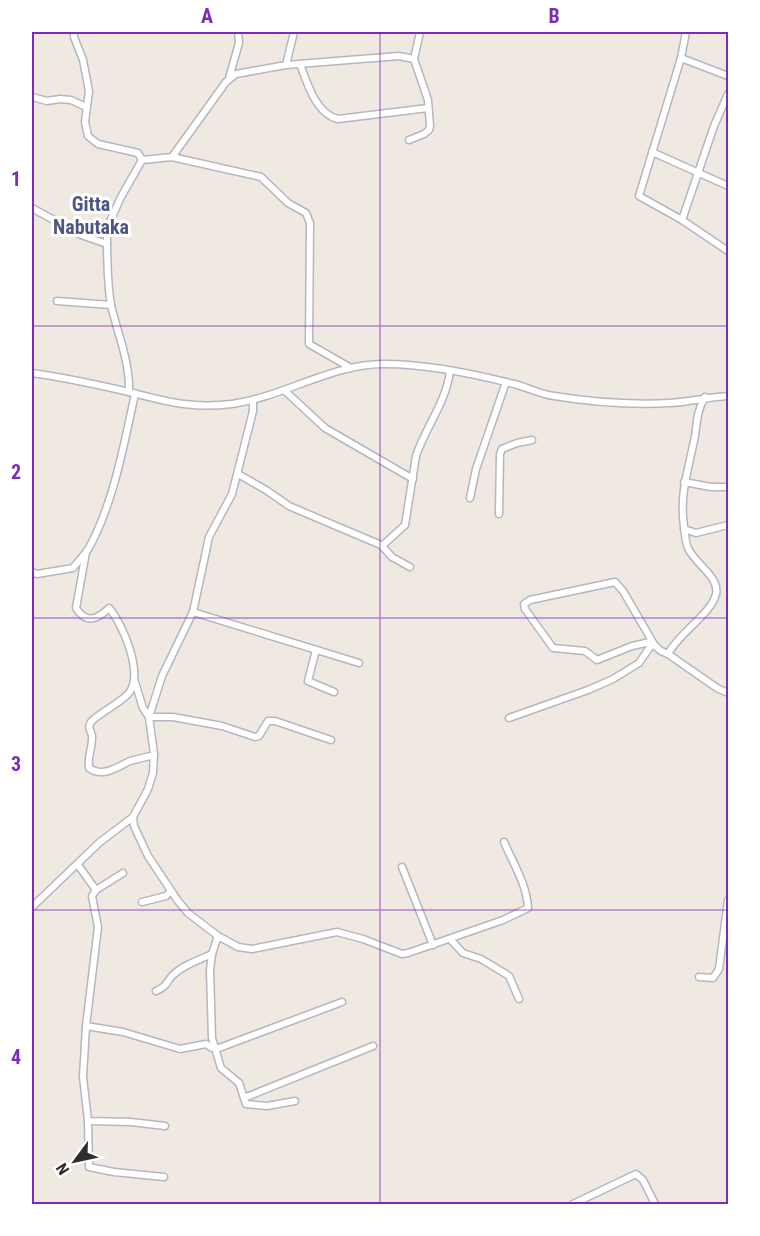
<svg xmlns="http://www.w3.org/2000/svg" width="760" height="1236" font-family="'Roboto Condensed',sans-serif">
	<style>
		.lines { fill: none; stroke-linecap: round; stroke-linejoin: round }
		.street-casing { stroke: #b4b7c1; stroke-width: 9 }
		.street { stroke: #fff; stroke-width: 6 }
		.grid { fill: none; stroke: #7b2cbf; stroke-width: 1.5; stroke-opacity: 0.55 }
		.labels { text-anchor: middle; stroke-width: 6; stroke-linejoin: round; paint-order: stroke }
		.quarter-label { font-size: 20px; font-weight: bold; fill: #4d5680; stroke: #fff }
		.neatline { fill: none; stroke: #7b2cbf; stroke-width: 2 }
		.grid-label { font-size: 20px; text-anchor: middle; font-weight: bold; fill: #7b2cbf }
	</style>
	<rect width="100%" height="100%" fill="#efe9e1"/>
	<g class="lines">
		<defs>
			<g id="street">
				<path d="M 74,32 L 74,37 L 83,60 L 89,91 L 85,122 L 88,136 L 98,144 L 138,153 L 142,160"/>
				<path d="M 686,32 L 681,58 L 639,196 L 682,220 L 728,251"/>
				<path d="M 681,58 L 728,76"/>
				<path d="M 300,64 C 307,83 316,114 338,119 L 428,108"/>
				<path d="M 286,65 L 294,32"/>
				<path d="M 229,78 L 239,43 L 238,32"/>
				<path d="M 32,97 L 47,101 L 60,99 L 71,100 L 86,107"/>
				<path d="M 409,140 L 424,134 L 429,130 L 430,126 L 428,100 L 414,59 L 420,32"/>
				<path d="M 652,152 L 728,186"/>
				<path d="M 172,157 L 226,82 L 236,74 L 286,65 L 399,56 L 414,59"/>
				<path d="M 142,160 L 172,157 L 261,177 L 288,203 L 306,213 L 310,223 L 309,344 L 351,368"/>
				<path d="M 32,208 L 81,235 L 107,244"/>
				<path d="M 682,220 L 714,126 L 728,94"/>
				<path d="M 57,301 L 111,305"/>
				<path d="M 32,373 C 63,377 94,384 125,391 C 166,401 189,409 232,404 C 283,397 334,363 385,364 C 427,364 470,373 510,383 C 525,386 539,394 554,396 C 591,402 631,405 670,403 C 690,402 708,397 728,396"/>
				<path d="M 284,390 L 325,428 L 413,479"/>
				<path d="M 129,392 C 130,362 118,335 111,305 C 107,282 107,258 107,234 L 108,226 L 121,197 L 142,160"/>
				<path d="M 705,397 C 697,410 697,422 695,436 C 689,467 679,495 684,526 C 685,534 685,541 688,548 C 694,563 720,577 716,594 C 712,613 679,633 668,654 L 717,688 L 728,693"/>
				<path d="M 253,401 L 253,411 L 232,494 L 209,537 L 193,612 L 162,676 L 149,717 L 154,754 L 153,773 L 148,789 L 133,817 L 134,826 L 148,856 L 178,901 L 188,913 L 218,936 L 238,947 L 252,949 L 337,932 L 363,939 L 402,954 L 408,953 L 503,920 L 528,908 C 527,885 513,863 504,842"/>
				<path d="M 238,474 L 266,490 L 289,506 L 381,545 L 392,557 L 410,567"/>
				<path d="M 684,482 L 711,487 L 728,487"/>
				<path d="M 470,498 L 476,469 L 506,382"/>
				<path d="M 499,514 L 500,454 L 502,449 L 517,443 L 532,440"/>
				<path d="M 684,529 L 696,533 L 728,525"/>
				<path d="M 382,546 L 405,525 L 416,456 C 426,426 446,403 450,371"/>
				<path d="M 86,552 L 76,608 C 86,624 97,620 109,608 C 123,624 145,676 128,694 C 120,703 95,716 91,722 C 87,728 91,730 92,736 C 93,747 87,756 89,768 C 103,778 117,767 130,761 C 138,759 146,757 154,755"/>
				<path d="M 32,572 L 37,574 L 73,568 C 78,561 86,554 90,546 C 114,501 124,444 135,394"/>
				<path d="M 193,612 L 359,663"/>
				<path d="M 657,647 L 650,642 L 632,646 L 597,660 L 585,651 L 553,648 L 525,609 L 524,604 L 530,600 L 615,582 L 623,591 L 655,646 L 661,651 L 668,654"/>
				<path d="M 316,650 L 308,681 L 334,692"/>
				<path d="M 135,682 L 143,708 L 149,717 L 173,717 L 222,726 L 255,737 L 259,736 L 268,721 L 275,721 L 331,740"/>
				<path d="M 509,718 L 588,690 L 613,679 L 639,663 L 652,644"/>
				<path d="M 78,865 L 96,890 L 92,896 L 98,927 L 86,1026 L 83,1077 L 88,1121 L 131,1122 L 165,1126"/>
				<path d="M 402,867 L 433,945"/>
				<path d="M 96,890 L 123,873"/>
				<path d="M 142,902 L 166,896 L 171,891"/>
				<path d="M 32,907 L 100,842 L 133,817"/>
				<path d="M 218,936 L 212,954 L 210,970 L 212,1038 L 221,1068 L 239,1083 L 246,1104 L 267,1106 L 295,1101"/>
				<path d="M 450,939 L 463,953 L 481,959 L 509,976 L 519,999"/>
				<path d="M 699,977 L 713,978 L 719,969 L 728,900"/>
				<path d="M 156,991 C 168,986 165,983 173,975 C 183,965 199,960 212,954"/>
				<path d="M 86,1026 L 123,1032 L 180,1049 L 206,1044 L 212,1048 L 219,1048 L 342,1002"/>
				<path d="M 244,1098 L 373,1046"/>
				<path d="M 88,1121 L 89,1167 L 114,1172 L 164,1177"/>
				<path d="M 573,1204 L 636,1174 L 643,1180 L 655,1204"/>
			</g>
		</defs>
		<!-- street casing -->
		<use href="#street" class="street-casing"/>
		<!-- street -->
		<use href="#street" class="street"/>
	</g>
	<!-- grid -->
	<path class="grid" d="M 380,32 L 380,1204M 32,326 L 728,326M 32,618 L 728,618M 32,910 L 728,910"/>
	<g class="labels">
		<!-- quarter labels -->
		<g class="quarter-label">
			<text x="91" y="211">Gitta<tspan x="91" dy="23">Nabutaka</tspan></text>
		</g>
	</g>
	<!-- border -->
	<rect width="760" height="1236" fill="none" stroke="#ffffff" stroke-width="66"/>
	<!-- north arrow -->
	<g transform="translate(75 1161) rotate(237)" stroke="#ffffff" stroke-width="4.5" paint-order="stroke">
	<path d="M0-4.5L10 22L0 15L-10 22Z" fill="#2e2e2e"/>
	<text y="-9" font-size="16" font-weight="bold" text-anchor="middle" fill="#2e2e2e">N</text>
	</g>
	<rect x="33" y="33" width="694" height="1170" class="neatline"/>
	<g class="grid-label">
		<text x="207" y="23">A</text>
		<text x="554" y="23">B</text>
		<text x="16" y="186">1</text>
		<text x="16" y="479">2</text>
		<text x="16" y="771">3</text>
		<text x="16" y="1064">4</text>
	</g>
</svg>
